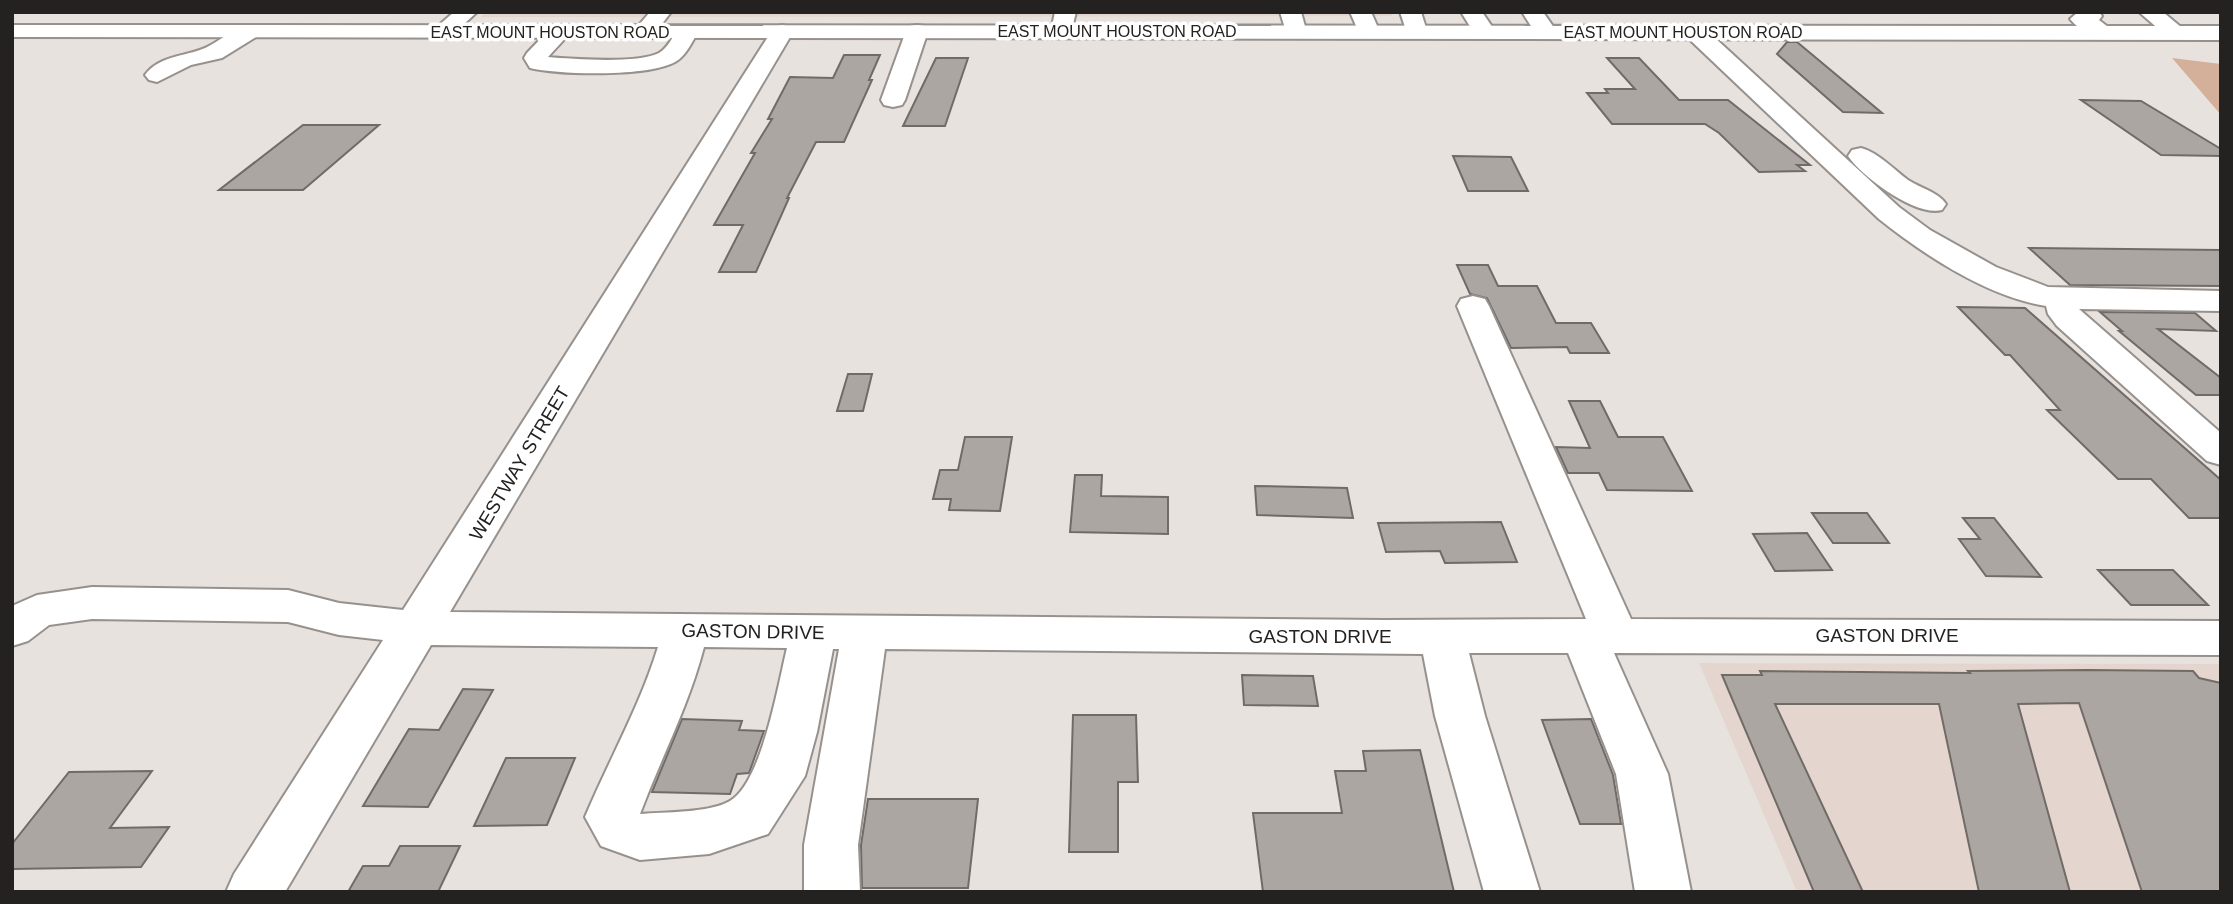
<svg xmlns="http://www.w3.org/2000/svg" width="2233" height="904" font-family="Helvetica,sans-serif">
	<style>
		.built { fill: #e4d6ce }
		.green { fill: #d4b09b }
		.building { fill: #aca6a3; stroke: #716b68; stroke-width: 2 }
		.lines { fill: none; stroke-linecap: round; stroke-linejoin: round }
		.minor-casing { stroke: #97918e; stroke-width: 4 }
		.major-casing { stroke: #97918e; stroke-width: 4 }
		.minor { fill: #fff; fill-rule: evenodd }
		.major { fill: #fff; fill-rule: evenodd }
		.labels { text-anchor: middle; stroke-width: 7; stroke-linejoin: round; paint-order: stroke }
		.far-street-label { font-size: 16px; fill: #242221; stroke: #fff }
		.street-label { font-size: 19px; fill: #242221; stroke: #fff }
	</style>
	<rect width="100%" height="100%" fill="#e8e2de"/>
	<!-- built -->
	<g class="built">
		<path d="M 486,12 L 1390,12 L 1392,16 L 481,17 Z"/>
		<path d="M 1699,663 L 2221,664 L 2221,892 L 1797,892 Z"/>
	</g>
	<!-- green -->
	<path class="green" d="M 2172,58 L 2221,64 L 2221,115 Z"/>
	<!-- building -->
	<g class="building">
		<path d="M 1787,42 L 1797,42 L 1882,113 L 1843,112 L 1777,54 Z"/>
		<path d="M 844,55 L 880,55 L 869,80 L 872,80 L 844,142 L 816,142 L 787,198 L 789,198 L 756,272 L 719,272 L 743,225 L 714,225 L 755,153 L 751,153 L 772,119 L 768,119 L 790,77 L 833,78 Z"/>
		<path d="M 936,58 L 968,58 L 945,126 L 903,126 Z"/>
		<path d="M 1607,58 L 1639,58 L 1679,100 L 1728,100 L 1810,165 L 1797,165 L 1805,171 L 1759,172 L 1719,133 L 1705,124 L 1612,124 L 1587,93 L 1608,93 L 1605,89 L 1635,89 Z"/>
		<path d="M 2081,100 L 2141,101 L 2221,149 L 2221,156 L 2161,155 Z"/>
		<path d="M 303,125 L 379,125 L 303,190 L 219,190 Z"/>
		<path d="M 1453,156 L 1511,157 L 1528,191 L 1468,191 Z"/>
		<path d="M 2029,248 L 2221,250 L 2221,286 L 2070,285 Z"/>
		<path d="M 1457,265 L 1488,265 L 1498,286 L 1537,286 L 1556,323 L 1591,323 L 1609,353 L 1570,353 L 1567,347 L 1511,348 L 1487,298 L 1470,294 Z"/>
		<path d="M 1958,307 L 2025,308 L 2221,480 L 2221,518 L 2189,518 L 2151,479 L 2118,479 L 2047,410 L 2060,410 L 2010,355 L 2005,355 Z"/>
		<path d="M 2100,312 L 2195,313 L 2216,331 L 2158,329 L 2221,378 L 2221,395 L 2196,395 L 2119,331 L 2122,331 Z"/>
		<path d="M 848,374 L 872,374 L 863,411 L 837,411 Z"/>
		<path d="M 1569,401 L 1600,401 L 1618,437 L 1663,437 L 1692,491 L 1607,490 L 1599,473 L 1568,473 L 1556,447 L 1590,448 Z"/>
		<path d="M 965,437 L 1012,437 L 1000,511 L 949,510 L 951,499 L 933,499 L 940,470 L 958,470 Z"/>
		<path d="M 1075,475 L 1102,475 L 1101,496 L 1168,497 L 1168,534 L 1070,532 Z"/>
		<path d="M 1255,486 L 1347,488 L 1353,518 L 1257,515 Z"/>
		<path d="M 1812,513 L 1867,513 L 1889,543 L 1833,543 Z"/>
		<path d="M 1963,518 L 1994,518 L 2041,577 L 1986,576 L 1959,539 L 1980,539 Z"/>
		<path d="M 1501,522 L 1517,562 L 1445,563 L 1440,551 L 1386,552 L 1378,523 Z"/>
		<path d="M 1807,533 L 1832,570 L 1775,571 L 1753,534 Z"/>
		<path d="M 2098,570 L 2173,570 L 2208,605 L 2131,605 Z"/>
		<path d="M 2087,670 L 2193,671 L 2199,678 L 2221,683 L 2221,892 L 2142,892 L 2079,703 L 2018,704 L 2070,892 L 1979,892 L 1939,704 L 1775,704 L 1863,892 L 1814,892 L 1722,675 L 1762,675 L 1760,671 L 1970,673 L 1968,671 Z"/>
		<path d="M 1242,675 L 1313,676 L 1318,706 L 1244,705 Z"/>
		<path d="M 463,689 L 493,690 L 428,807 L 363,806 L 409,729 L 439,730 Z"/>
		<path d="M 1073,715 L 1136,715 L 1138,782 L 1118,782 L 1118,852 L 1069,852 Z"/>
		<path d="M 682,719 L 742,721 L 739,730 L 764,731 L 749,773 L 737,774 L 730,794 L 652,792 Z"/>
		<path d="M 1591,719 L 1613,775 L 1621,824 L 1580,824 L 1542,720 Z"/>
		<path d="M 1420,750 L 1454,892 L 1263,892 L 1253,813 L 1342,813 L 1335,771 L 1366,771 L 1363,751 Z"/>
		<path d="M 506,758 L 575,758 L 547,825 L 474,826 Z"/>
		<path d="M 152,771 L 110,828 L 169,827 L 141,867 L 12,869 L 12,844 L 69,772 Z"/>
		<path d="M 868,799 L 978,799 L 968,888 L 862,888 L 861,845 Z"/>
		<path d="M 400,846 L 460,846 L 438,892 L 348,892 L 363,866 L 389,866 Z"/>
	</g>
	<g class="lines">
		<defs>
			<g id="minor">
				<path d="M 454,12 L 477,12 L 450,37 L 434,37 L 431,32 Z"/>
				<path d="M 650,12 L 671,12 L 652,37 L 636,37 L 633,32 Z"/>
				<path d="M 1055,12 L 1076,12 L 1070,36 L 1054,36 L 1051,31 Z"/>
				<path d="M 1280,12 L 1301,12 L 1306,30 L 1303,35 L 1287,35 Z"/>
				<path d="M 1350,12 L 1371,12 L 1379,30 L 1376,35 L 1360,35 Z"/>
				<path d="M 1400,12 L 1421,12 L 1427,31 L 1424,36 L 1408,36 Z"/>
				<path d="M 1461,12 L 1482,12 L 1495,31 L 1492,36 L 1476,36 Z"/>
				<path d="M 1522,12 L 1543,12 L 1557,32 L 1554,37 L 1538,37 Z"/>
				<path d="M 2078,12 L 2099,12 L 2102,16 L 2099,20 L 2116,33 L 2113,38 C 2098,41 2079,30 2070,19 Z"/>
				<path d="M 2139,12 L 2163,12 L 2188,33 L 2185,38 L 2169,38 Z"/>
				<path d="M 248,25 L 256,27 L 259,32 L 256,37 L 222,58 L 191,65 L 157,82 L 149,80 L 145,75 C 160,54 189,57 209,46 C 222,39 234,29 248,25 Z"/>
				<path d="M 560,25 L 568,27 L 571,32 L 548,57 C 573,59 637,64 659,53 C 668,48 673,36 679,27 L 695,27 L 698,32 C 692,42 686,56 675,62 C 648,77 560,75 530,68 L 524,58 L 527,53 L 552,27 Z"/>
				<path d="M 782,25 L 790,27 L 793,32 L 450,612 L 1385,620 L 1586,619 L 1457,306 L 1461,299 L 1473,296 L 1485,299 L 1489,306 L 1631,619 L 2221,621 L 2221,655 L 1614,653 L 1668,774 L 1691,892 L 1635,892 L 1616,774 L 1568,653 L 1469,653 L 1485,716 L 1540,892 L 1484,892 L 1435,716 L 1423,654 L 885,649 L 858,845 L 860,892 L 804,892 L 804,845 L 839,649 L 833,649 L 817,732 L 805,776 L 768,834 L 709,854 L 640,860 L 601,846 L 585,817 C 609,760 640,706 658,647 L 431,645 L 285,892 L 226,892 L 234,874 L 383,640 L 339,635 L 288,622 L 92,619 L 49,625 L 28,641 L 12,646 L 12,606 L 37,595 L 92,587 L 288,590 L 339,603 L 403,610 L 771,32 L 774,27 ZM 704,647 L 787,648 C 778,685 762,782 730,801 C 710,813 663,812 640,814 C 661,758 689,705 704,647 Z"/>
				<path d="M 917,25 L 925,26 L 928,31 L 905,100 L 902,105 L 893,107 L 884,105 L 881,100 L 906,31 L 909,26 Z"/>
				<path d="M 1695,25 L 1703,27 L 1899,207 L 1930,230 L 1996,267 L 2048,287 L 2221,291 L 2221,311 L 2079,309 L 2221,433 L 2221,465 L 2207,461 L 2057,326 L 2048,314 L 2046,306 C 1988,297 1924,255 1879,219 L 1687,37 L 1684,32 L 1687,27 Z"/>
				<path d="M 1861,148 C 1879,153 1893,169 1908,180 C 1920,188 1938,192 1946,204 L 1942,210 C 1916,217 1862,177 1848,156 L 1852,150 Z"/>
			</g>
			<path id="major" d="M 12,25 L 2221,26 L 2221,40 L 12,37 Z"/>
		</defs>
		<!-- minor casing -->
		<use href="#minor" class="minor-casing"/>
		<!-- major casing -->
		<use href="#major" class="major-casing"/>
		<!-- minor -->
		<use href="#minor" class="minor"/>
		<!-- major -->
		<use href="#major" class="major"/>
	</g>
	<g class="labels">
		<!-- far-street labels -->
		<g class="far-street-label">
			<text x="1117" y="37">EAST MOUNT HOUSTON ROAD</text>
			<text x="550" y="38">EAST MOUNT HOUSTON ROAD</text>
			<text x="1683" y="38">EAST MOUNT HOUSTON ROAD</text>
		</g>
		<!-- street labels -->
		<g class="street-label">
			<text transform="translate(519 463) rotate(-59)" y="7">WESTWAY STREET</text>
			<text transform="translate(753 631) rotate(1)" y="7">GASTON DRIVE</text>
			<text x="1887" y="642">GASTON DRIVE</text>
			<text x="1320" y="643">GASTON DRIVE</text>
		</g>
	</g>
	<!-- border -->
	<rect width="2233" height="904" fill="none" stroke="#242221" stroke-width="28"/>
</svg>
